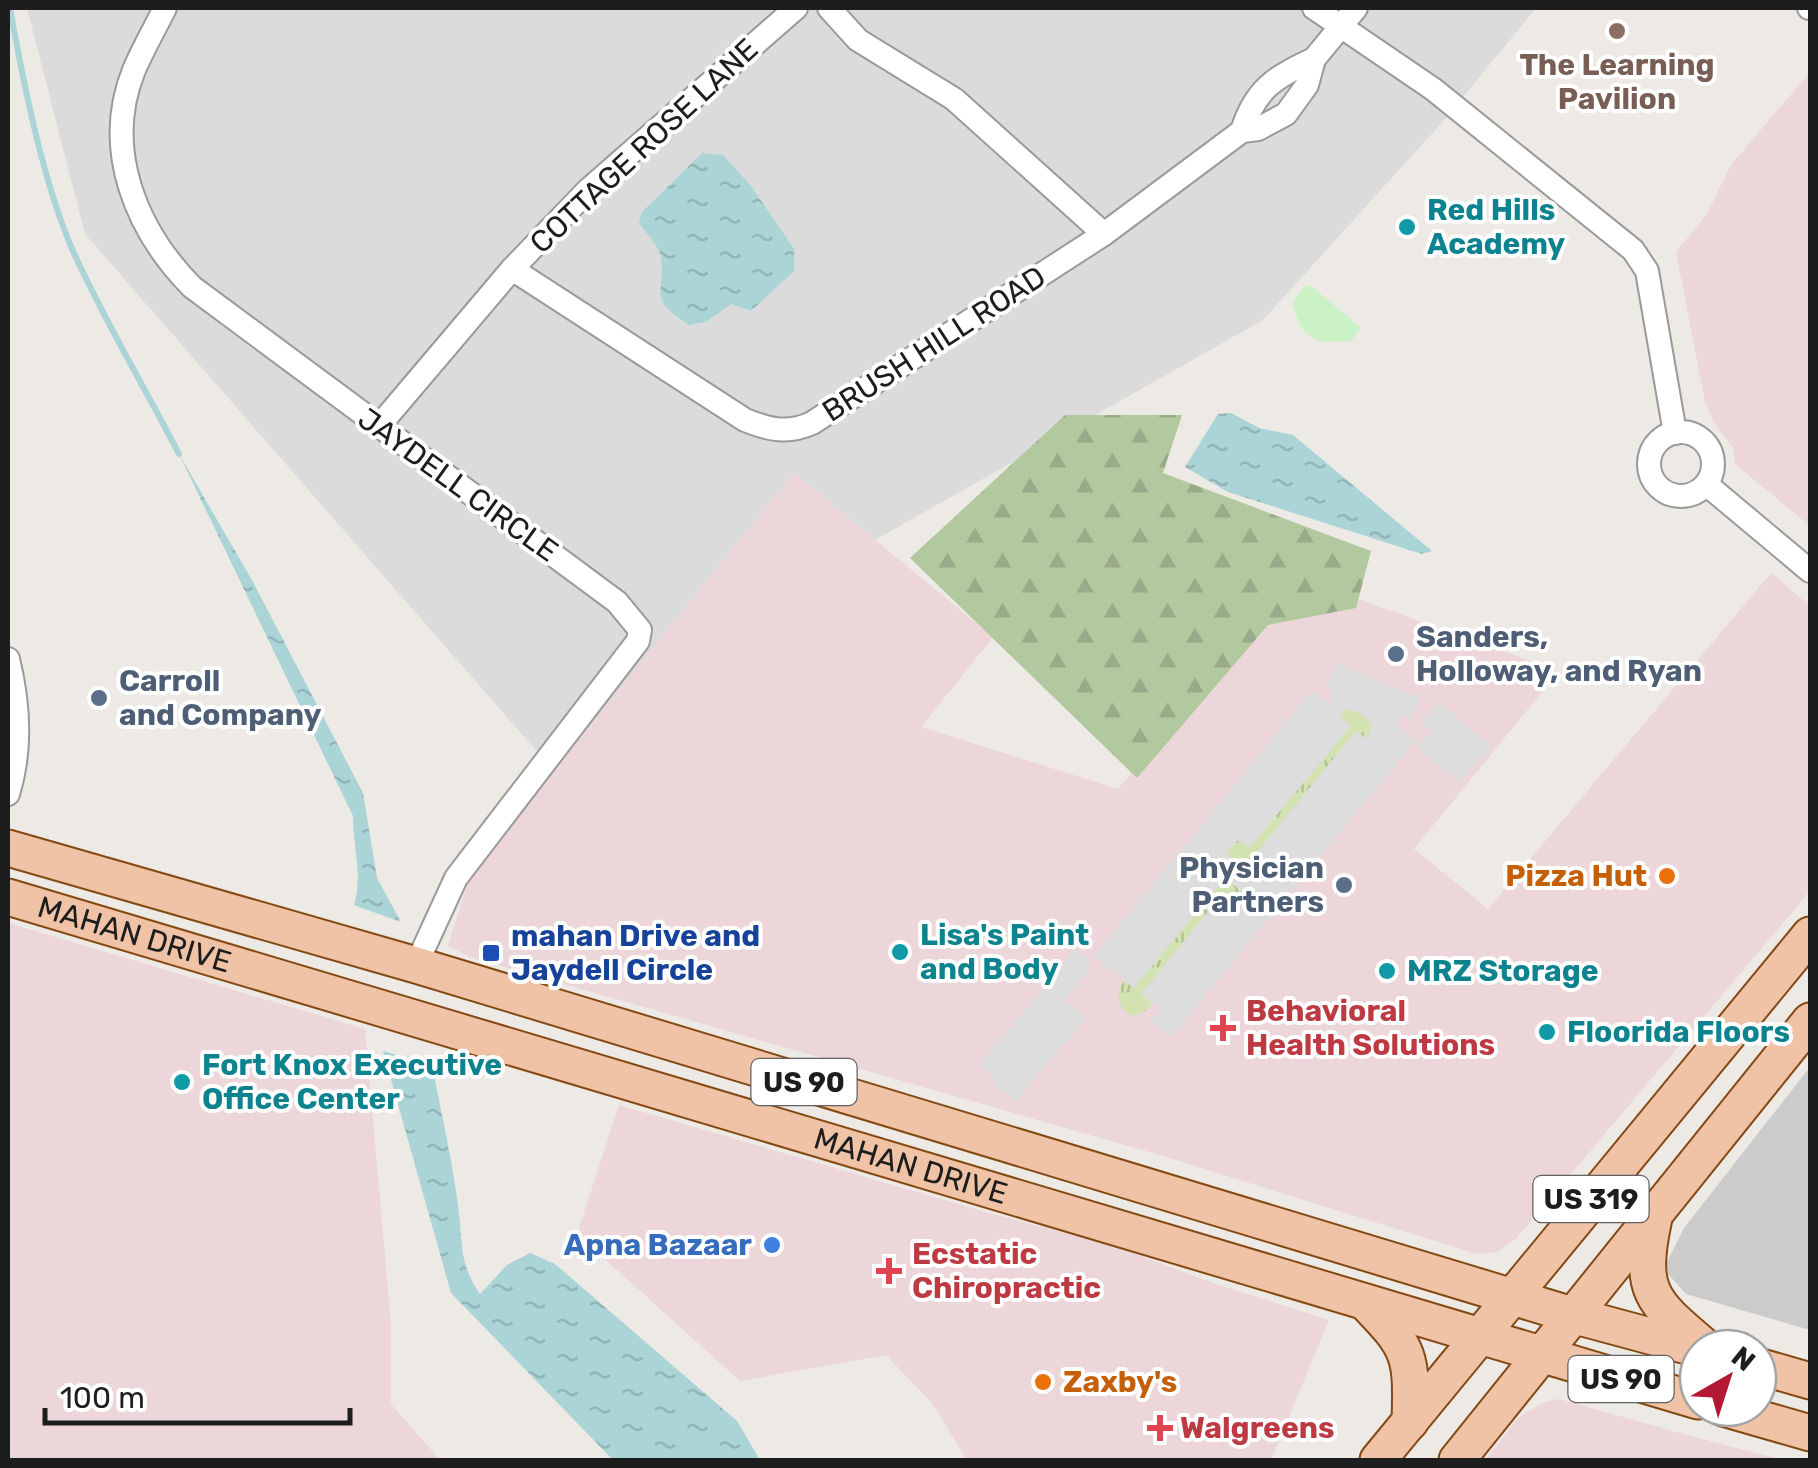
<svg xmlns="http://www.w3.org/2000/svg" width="1818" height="1468" font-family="Rubik,sans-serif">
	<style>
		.residential { fill: #dbdbdb }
		.commercial { fill: #ecd6d9 }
		.religious { fill: #cbcbcb }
		.grass { fill: url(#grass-tufts) }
		.forest { fill: url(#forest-firs) }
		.park { fill: #cbf2c6 }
		.parking { fill: #ddd }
		.water { fill: url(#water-ripples) }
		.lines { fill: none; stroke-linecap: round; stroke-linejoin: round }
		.stream { stroke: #aad4d6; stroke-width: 6 }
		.street-casing { stroke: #9a9a9a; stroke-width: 26 }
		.primary-casing { stroke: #854912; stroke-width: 39 }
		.street { stroke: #fff; stroke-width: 22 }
		.primary { stroke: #f0c3a7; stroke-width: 35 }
		.education-dot { fill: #8d6e63; stroke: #fff; stroke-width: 4 }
		.culture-dot { fill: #0f9aa8; stroke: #fff; stroke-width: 4 }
		.service-dot { fill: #5c6f8a; stroke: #fff; stroke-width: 4 }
		.food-dot { fill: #e8710a; stroke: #fff; stroke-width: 4 }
		.transit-dot { fill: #1a4fb4; stroke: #fff; stroke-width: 4 }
		.health-dot { fill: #e0444e; stroke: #fff; stroke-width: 4 }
		.shop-dot { fill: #3f7fe0; stroke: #fff; stroke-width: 4 }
		.labels { text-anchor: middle; stroke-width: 8; stroke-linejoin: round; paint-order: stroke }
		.shield { fill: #fff; stroke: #616161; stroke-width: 2.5 }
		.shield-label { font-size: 28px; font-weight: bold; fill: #1d1d1d }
		.education-label { font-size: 30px; font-weight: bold; fill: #785e54; stroke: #fff }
		.street-label { font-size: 30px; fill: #1d1d1d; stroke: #fff }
		.culture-label { font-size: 30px; font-weight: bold; fill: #0d838f; stroke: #fff; text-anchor: start }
		.service-label { font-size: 30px; font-weight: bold; fill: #4e5e75; stroke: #fff; text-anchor: start }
		.food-label { font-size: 30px; font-weight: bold; fill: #c56008; stroke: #fff; text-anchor: end }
		.transit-label { font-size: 30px; font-weight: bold; fill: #164399; stroke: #fff; text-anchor: start }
		.health-label { font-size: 30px; font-weight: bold; fill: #be3a42; stroke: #fff; text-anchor: start }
		.shop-label { font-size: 30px; font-weight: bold; fill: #366cbe; stroke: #fff; text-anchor: end }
	</style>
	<defs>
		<pattern id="grass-tufts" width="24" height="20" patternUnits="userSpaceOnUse" patternTransform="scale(2.5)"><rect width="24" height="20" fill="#d2e2b0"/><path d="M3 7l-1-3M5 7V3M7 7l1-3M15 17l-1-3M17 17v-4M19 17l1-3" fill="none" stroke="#b4c197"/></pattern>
		<pattern id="forest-firs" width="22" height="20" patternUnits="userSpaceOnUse" patternTransform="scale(2.5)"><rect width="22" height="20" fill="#b2c89e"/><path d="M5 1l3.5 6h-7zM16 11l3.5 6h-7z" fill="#99ab88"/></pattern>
		<pattern id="water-ripples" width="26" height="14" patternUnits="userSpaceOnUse" patternTransform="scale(2.5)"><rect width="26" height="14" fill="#aad4d6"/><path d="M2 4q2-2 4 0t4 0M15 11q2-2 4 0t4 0" fill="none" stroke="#92b6b7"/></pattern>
	</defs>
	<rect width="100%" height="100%" fill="#ede9e5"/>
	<!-- residential -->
	<path class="residential" d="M 27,8 L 1536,8 L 1445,119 L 1263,320 L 875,540 L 794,474 L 554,771 L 85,234 Z"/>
	<!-- commercial -->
	<g class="commercial">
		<path d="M 1810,72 L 1810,526 L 1735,464 L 1733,447 L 1714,423 L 1705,402 L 1676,252 L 1707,214 L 1731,165 Z"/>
		<path d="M 794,473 L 993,637 L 921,727 L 1118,789 L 1294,576 L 1559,671 L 1414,849 L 1488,909 L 1771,573 L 1810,606 L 1810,891 L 1516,1239 L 1497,1252 L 1477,1254 L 1163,1156 L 470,957 L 448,946 L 470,875 Z"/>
		<path d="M 8,923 L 365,1029 L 391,1324 L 391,1404 L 440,1460 L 8,1460 Z"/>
		<path d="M 619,1105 L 989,1213 L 1112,1245 L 1213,1283 L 1329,1320 L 1271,1460 L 967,1460 L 932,1403 L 886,1355 L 740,1381 L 577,1234 Z"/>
		<path d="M 1559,1399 L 1687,1435 L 1783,1460 L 1485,1460 L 1519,1417 L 1545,1402 Z"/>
	</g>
	<!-- religious -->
	<path class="religious" d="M 1810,1067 L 1810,1330 L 1686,1294 L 1669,1275 L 1666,1264 L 1684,1228 Z"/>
	<!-- grass -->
	<path class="grass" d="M 1345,710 C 1359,709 1372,717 1372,732 L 1367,740 L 1356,731 L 1232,883 L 1242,891 L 1232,903 L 1222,895 L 1141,994 L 1153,1003 L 1142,1014 L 1129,1015 C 1118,1005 1115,994 1124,980 L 1133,987 L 1236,864 L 1226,853 L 1238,840 L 1250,847 L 1350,726 L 1340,716 Z"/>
	<!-- forest -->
	<path class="forest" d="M 1065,415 L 1182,415 L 1163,473 L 1371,551 L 1356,608 L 1268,625 L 1137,778 L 910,558 Z"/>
	<!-- park -->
	<path class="park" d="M 1310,285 L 1361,328 L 1351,341 L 1319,342 L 1301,328 L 1292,304 L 1303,288 Z"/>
	<!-- parking -->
	<g class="parking">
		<path d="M 1336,663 L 1420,698 L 1411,720 L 1403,716 L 1397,724 L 1416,741 L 1170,1038 L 1150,1021 L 1160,1009 L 1141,994 L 1222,895 L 1232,903 L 1242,892 L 1232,883 L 1356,731 L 1367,739 L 1372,726 L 1365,716 L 1352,710 L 1345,710 L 1340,716 L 1351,726 L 1249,848 L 1238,840 L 1226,853 L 1237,864 L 1134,988 L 1094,956 L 1312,690 L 1332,706 L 1328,684 Z"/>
		<path d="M 1439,702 L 1491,747 L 1459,783 L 1417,748 L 1432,730 L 1421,724 Z"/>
		<path d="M 1076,948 L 1089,959 L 1090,969 L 1065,1000 L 1086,1018 L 1015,1102 L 994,1085 L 997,1080 L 979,1065 Z"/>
	</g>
	<!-- water -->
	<g class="water">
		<path d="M 702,153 L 723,155 L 751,186 L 794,249 L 794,271 L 751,311 L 731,304 L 706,322 L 689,325 C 646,298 666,294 661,257 C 659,246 646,233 639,223 L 642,212 Z"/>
		<path d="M 1231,413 L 1259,428 L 1293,435 L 1432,551 L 1422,554 L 1228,492 L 1185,467 L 1218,414 Z"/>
		<path d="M 179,454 L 253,582 L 363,793 L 377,878 L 401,922 L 354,905 C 363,876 353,847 353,816 Z"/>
		<path d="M 383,1051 L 432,1065 C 441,1112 452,1158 458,1205 C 463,1241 458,1263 480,1294 L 507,1265 L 530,1253 L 555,1264 L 737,1421 L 760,1460 L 613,1460 L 451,1293 Z"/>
	</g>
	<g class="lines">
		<!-- stream -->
		<path class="stream" d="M 10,8 C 23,81 43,183 73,251 C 104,320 144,386 179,454"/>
		<defs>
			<g id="street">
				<path d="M 165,8 C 155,28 143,49 134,70 C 102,149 136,230 192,287 L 617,602 L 640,630 L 638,641 L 456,878 L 416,965"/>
				<path d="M 829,8 L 858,40 L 954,99 L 1104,234"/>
				<path d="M 1314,8 L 1433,89 L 1633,250 L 1647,271 L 1675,433"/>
				<path d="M 1809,8 L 1810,8"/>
				<path d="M 1242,131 C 1255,89 1275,77 1314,59"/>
				<path d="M 512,269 L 745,420 C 770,430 788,434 812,423 L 1104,234 L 1242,131 L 1258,129 L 1286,114 L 1307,85 L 1314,59 L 1356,8"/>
				<path d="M 379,426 L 512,269 L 588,190 L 796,8"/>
				<circle cx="1681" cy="464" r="32"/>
				<path d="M 1706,484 L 1810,571"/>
				<path d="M 8,659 C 19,704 22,749 8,794"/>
			</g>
			<g id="primary">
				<path d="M 8,848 L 416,965 L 1572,1315 L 1698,1349"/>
				<path id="s1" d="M 8,897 L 1698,1401"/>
				<path d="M 1654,1218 C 1638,1292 1651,1301 1705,1347"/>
				<path d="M 1365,1302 C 1411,1349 1412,1356 1410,1422"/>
				<path d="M 1758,1366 L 1810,1381"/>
				<path d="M 1723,1408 L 1810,1433"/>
				<path d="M 1378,1460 L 1810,935"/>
				<path d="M 1457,1460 L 1810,1021"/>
			</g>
		</defs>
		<!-- street casing -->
		<use href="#street" class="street-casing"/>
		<!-- primary casing -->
		<use href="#primary" class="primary-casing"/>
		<!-- street -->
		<use href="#street" class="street"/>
		<!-- primary -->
		<use href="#primary" class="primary"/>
	</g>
	<!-- markers -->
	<circle class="education-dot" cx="1617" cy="31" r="10"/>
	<g class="culture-dot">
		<circle cx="1407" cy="227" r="10"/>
		<circle cx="900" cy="952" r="10"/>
		<circle cx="1387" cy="971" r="10"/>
		<circle cx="1547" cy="1032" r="10"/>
		<circle cx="182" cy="1082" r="10"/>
	</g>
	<g class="service-dot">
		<circle cx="1396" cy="654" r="10"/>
		<circle cx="99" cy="698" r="10"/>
		<circle cx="1344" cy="885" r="10"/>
	</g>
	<g class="food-dot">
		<circle cx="1667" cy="876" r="10"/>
		<circle cx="1043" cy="1382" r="10"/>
	</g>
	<rect class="transit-dot" x="481" y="943" width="20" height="20" rx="5"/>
	<g class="health-dot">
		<path d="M1218 1013h10v10h10v10h-10v10h-10v-10h-10v-10h10z"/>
		<path d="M884 1256h10v10h10v10h-10v10h-10v-10h-10v-10h10z"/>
		<path d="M1155 1413h10v10h10v10h-10v10h-10v-10h-10v-10h10z"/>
	</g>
	<circle class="shop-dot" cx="772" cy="1245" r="10"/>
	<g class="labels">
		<!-- shield labels -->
		<g class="shield">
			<rect x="751.5" y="1059" width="105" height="46" rx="8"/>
			<rect x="1533.5" y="1176" width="115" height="46" rx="8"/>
			<rect x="1568.5" y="1356" width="105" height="46" rx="8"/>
		</g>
		<g class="shield-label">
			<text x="804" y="1092">US 90</text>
			<text x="1591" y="1209">US 319</text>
			<text x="1621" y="1389">US 90</text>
		</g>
		<!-- education labels -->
		<g class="education-label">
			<text x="1617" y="75">The Learning<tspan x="1617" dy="34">Pavilion</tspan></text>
		</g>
		<!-- street labels -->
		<g class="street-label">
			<text transform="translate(644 146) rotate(-43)" y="10">COTTAGE ROSE LANE</text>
			<text transform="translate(934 344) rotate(-33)" y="10">BRUSH HILL ROAD</text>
			<text transform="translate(458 485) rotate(36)" y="10">JAYDELL CIRCLE</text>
			<text dy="10" stroke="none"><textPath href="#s1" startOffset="132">MAHAN DRIVE</textPath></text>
			<text dy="10" stroke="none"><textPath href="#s1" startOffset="942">MAHAN DRIVE</textPath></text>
		</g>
		<!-- culture labels -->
		<g class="culture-label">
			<text x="1427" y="220">Red Hills<tspan x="1427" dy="34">Academy</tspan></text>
			<text x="920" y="945">Lisa's Paint<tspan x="920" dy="34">and Body</tspan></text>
			<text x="1407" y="981">MRZ Storage</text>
			<text x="1567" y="1042">Floorida Floors</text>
			<text x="202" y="1075">Fort Knox Executive<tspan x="202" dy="34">Office Center</tspan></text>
		</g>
		<!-- service labels -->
		<g class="service-label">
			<text x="1416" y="647">Sanders,<tspan x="1416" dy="34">Holloway, and Ryan</tspan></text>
			<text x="119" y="691">Carroll<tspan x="119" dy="34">and Company</tspan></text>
			<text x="1324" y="878" text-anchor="end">Physician<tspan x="1324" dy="34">Partners</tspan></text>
		</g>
		<!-- food labels -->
		<g class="food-label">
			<text x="1647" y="886">Pizza Hut</text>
			<text x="1063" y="1392" text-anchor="start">Zaxby's</text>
		</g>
		<!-- transit labels -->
		<g class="transit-label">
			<text x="511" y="946">mahan Drive and<tspan x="511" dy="34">Jaydell Circle</tspan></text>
		</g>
		<!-- health labels -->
		<g class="health-label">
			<text x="1246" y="1021">Behavioral<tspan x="1246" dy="34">Health Solutions</tspan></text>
			<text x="912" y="1264">Ecstatic<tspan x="912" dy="34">Chiropractic</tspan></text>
			<text x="1180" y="1438">Walgreens</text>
		</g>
		<!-- shop labels -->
		<g class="shop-label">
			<text x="752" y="1255">Apna Bazaar</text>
		</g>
	</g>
	<!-- border -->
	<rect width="1818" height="1468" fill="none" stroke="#1d1d1d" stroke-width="20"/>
	<!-- north arrow -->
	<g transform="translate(1728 1378) rotate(39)"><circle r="48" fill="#ffffff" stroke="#a5a5a5" stroke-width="2.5"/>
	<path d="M0-8L18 38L0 25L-18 38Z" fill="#b31835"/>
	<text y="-15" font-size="28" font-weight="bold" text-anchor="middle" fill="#1d1d1d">N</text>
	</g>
	<!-- scale -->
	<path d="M45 1408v15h305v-15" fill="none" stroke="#1d1d1d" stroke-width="5"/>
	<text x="60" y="1408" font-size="30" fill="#1d1d1d" stroke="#ffffff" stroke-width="8" paint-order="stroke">100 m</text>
</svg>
